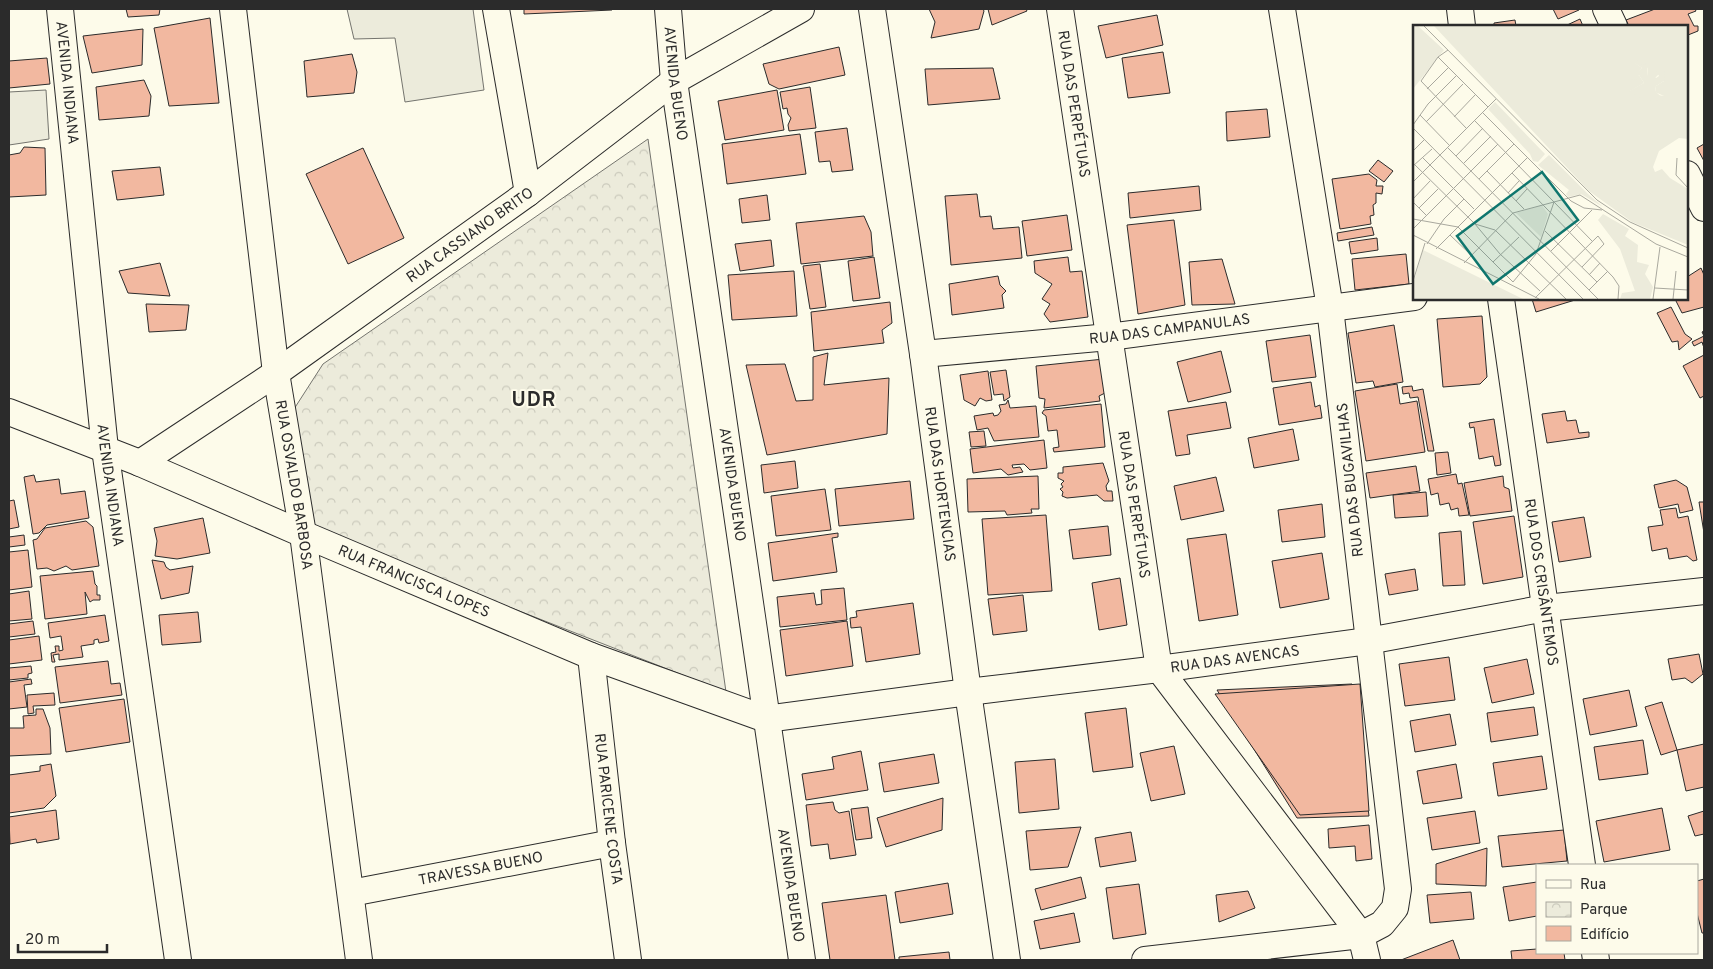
<svg xmlns="http://www.w3.org/2000/svg" width="1713" height="969" font-family="Overpass,sans-serif">
	<style>
		.grass { fill: #ecebdb; stroke: #74746e }
		.park { fill: url(#park-crowns); stroke: #74746e }
		.building { fill: #f2b8a0; stroke: #2b2b2b }
		.lines { fill: none; stroke-linecap: round; stroke-linejoin: round }
		.minor-casing { stroke: #2b2b2b; stroke-width: 28 }
		.minor { stroke: #fdfbea; stroke-width: 26 }
		.labels { text-anchor: middle; stroke-width: 4; stroke-linejoin: round; paint-order: stroke }
		.street-label { font-size: 15px; fill: #2b2b2b; stroke: #fdfbea }
		.district-label { font-size: 20px; font-weight: bold; letter-spacing: 1px; fill: #2b2b2b; stroke: #fdfbea }
		.inset-road { fill: none; stroke: #a9a89e; stroke-width: 1 }
		.view { fill: #0f766e; fill-opacity: 0.15; stroke: #0f766e; stroke-width: 2.5 }
		.inset-edge { fill: none; stroke: #2b2b2b; stroke-width: 2.5 }
	</style>
	<defs>
		<pattern id="park-crowns" width="20" height="18" patternUnits="userSpaceOnUse" patternTransform="scale(1.25)"><rect width="20" height="18" fill="#ecebdb"/><path d="M2 6a3 3 0 1 1 6 0M12 15a3 3 0 1 1 6 0" fill="none" stroke="#cbcabc"/></pattern>
	</defs>
	<rect width="100%" height="100%" fill="#fdfbea"/>
	<!-- grass -->
	<g class="grass">
		<path d="M 347,9 L 473,9 L 484,90 L 405,102 L 395,38 L 354,39 Z"/>
		<path d="M 46,90 L 49,139 L 9,145 L 9,92 Z"/>
	</g>
	<!-- park -->
	<path class="park" d="M 648,139 L 726,692 L 315,531 L 294,409 L 323,364 Z"/>
	<!-- building -->
	<g class="building">
		<path d="M 126,9 L 160,9 L 159,15 L 128,17 Z"/>
		<path d="M 524,9 L 611,9 L 612,10 L 524,14 Z"/>
		<path d="M 929,9 L 983,9 L 984,11 L 979,29 L 931,38 L 935,22 Z"/>
		<path d="M 988,9 L 1026,9 L 1027,11 L 992,25 Z"/>
		<path d="M 1553,9 L 1579,9 L 1579,10 L 1558,19 Z"/>
		<path d="M 1655,9 L 1695,9 L 1696,11 L 1688,14 L 1694,26 L 1698,26 L 1698,31 L 1688,35 L 1687,26 L 1629,26 L 1626,20 Z"/>
		<path d="M 1157,15 L 1163,45 L 1106,58 L 1098,26 Z"/>
		<path d="M 210,18 L 219,103 L 169,106 L 154,28 Z"/>
		<path d="M 1580,19 L 1583,26 L 1565,26 Z"/>
		<path d="M 1515,20 L 1516,26 L 1494,26 L 1494,23 Z"/>
		<path d="M 143,29 L 142,65 L 92,73 L 83,36 Z"/>
		<path d="M 839,47 L 845,75 L 779,89 L 769,84 L 763,64 Z"/>
		<path d="M 1163,52 L 1170,93 L 1128,98 L 1122,58 Z"/>
		<path d="M 352,54 L 357,72 L 354,93 L 307,97 L 304,61 Z"/>
		<path d="M 47,58 L 50,84 L 9,88 L 9,61 Z"/>
		<path d="M 993,68 L 1000,99 L 928,105 L 925,69 Z"/>
		<path d="M 144,80 L 151,96 L 149,116 L 99,120 L 96,87 Z"/>
		<path d="M 810,87 L 816,128 L 789,131 L 788,125 L 791,118 L 788,114 L 787,108 L 783,109 L 780,92 Z"/>
		<path d="M 777,90 L 784,130 L 725,140 L 718,101 Z"/>
		<path d="M 1267,109 L 1270,137 L 1227,141 L 1226,112 Z"/>
		<path d="M 847,128 L 853,170 L 832,172 L 830,161 L 819,162 L 815,132 Z"/>
		<path d="M 800,134 L 806,174 L 727,184 L 722,144 Z"/>
		<path d="M 1704,144 L 1704,161 L 1697,148 Z"/>
		<path d="M 24,147 L 45,148 L 46,195 L 9,197 L 9,155 L 20,153 Z"/>
		<path d="M 363,148 L 404,238 L 348,264 L 306,174 Z"/>
		<path d="M 1378,160 L 1393,171 L 1384,182 L 1369,171 Z"/>
		<path d="M 160,167 L 164,195 L 117,200 L 112,171 Z"/>
		<path d="M 1369,174 L 1377,180 L 1376,186 L 1383,186 L 1382,194 L 1376,193 L 1376,203 L 1373,205 L 1374,215 L 1370,216 L 1371,224 L 1340,229 L 1332,179 Z"/>
		<path d="M 1199,186 L 1201,210 L 1130,218 L 1128,193 Z"/>
		<path d="M 977,194 L 980,217 L 991,216 L 993,229 L 1019,227 L 1022,258 L 951,265 L 945,196 Z"/>
		<path d="M 767,195 L 770,220 L 742,223 L 739,199 Z"/>
		<path d="M 1067,215 L 1072,250 L 1027,256 L 1022,221 Z"/>
		<path d="M 864,216 L 871,232 L 873,256 L 801,264 L 796,223 Z"/>
		<path d="M 1174,220 L 1185,305 L 1138,314 L 1127,225 Z"/>
		<path d="M 1372,227 L 1374,235 L 1338,241 L 1337,233 Z"/>
		<path d="M 1377,238 L 1378,250 L 1351,254 L 1349,242 Z"/>
		<path d="M 771,240 L 774,266 L 740,271 L 735,244 Z"/>
		<path d="M 1406,254 L 1409,284 L 1355,290 L 1352,259 Z"/>
		<path d="M 874,257 L 880,298 L 853,301 L 848,261 Z"/>
		<path d="M 1068,257 L 1070,272 L 1082,271 L 1088,317 L 1050,322 L 1044,314 L 1050,304 L 1042,299 L 1052,284 L 1035,273 L 1034,261 Z"/>
		<path d="M 1222,259 L 1235,304 L 1192,305 L 1189,262 Z"/>
		<path d="M 160,263 L 170,296 L 128,293 L 119,271 Z"/>
		<path d="M 820,264 L 826,307 L 810,309 L 803,266 Z"/>
		<path d="M 1701,268 L 1704,275 L 1704,307 L 1682,313 L 1675,299 L 1687,299 L 1687,277 Z"/>
		<path d="M 794,271 L 797,316 L 732,320 L 728,275 Z"/>
		<path d="M 998,276 L 1000,285 L 1006,291 L 1002,295 L 1004,308 L 952,315 L 949,284 Z"/>
		<path d="M 1532,299 L 1575,299 L 1575,300 L 1536,312 Z"/>
		<path d="M 890,302 L 892,323 L 882,330 L 884,343 L 814,351 L 811,312 Z"/>
		<path d="M 146,304 L 189,305 L 186,330 L 149,332 Z"/>
		<path d="M 1671,307 L 1685,334 L 1692,339 L 1679,350 L 1678,341 L 1672,342 L 1657,313 Z"/>
		<path d="M 1482,316 L 1487,377 L 1480,384 L 1443,387 L 1437,319 Z"/>
		<path d="M 1394,325 L 1403,382 L 1375,387 L 1373,381 L 1356,383 L 1348,333 Z"/>
		<path d="M 1704,331 L 1704,348 L 1702,342 L 1694,346 L 1692,342 L 1704,336 L 1702,332 Z"/>
		<path d="M 1310,335 L 1316,377 L 1272,382 L 1266,341 Z"/>
		<path d="M 1221,351 L 1231,392 L 1188,402 L 1177,362 Z"/>
		<path d="M 828,353 L 824,385 L 889,378 L 887,434 L 767,455 L 746,365 L 785,364 L 796,401 L 813,400 L 813,357 Z"/>
		<path d="M 1704,355 L 1704,396 L 1700,398 L 1683,366 Z"/>
		<path d="M 1104,359 L 1105,393 L 1099,396 L 1100,401 L 1044,408 L 1045,399 L 1039,398 L 1036,366 Z"/>
		<path d="M 1006,370 L 1010,397 L 1004,401 L 1003,394 L 994,395 L 990,372 Z"/>
		<path d="M 988,371 L 992,400 L 986,401 L 980,398 L 975,406 L 964,400 L 960,375 Z"/>
		<path d="M 1311,382 L 1315,407 L 1320,405 L 1322,418 L 1279,425 L 1273,388 Z"/>
		<path d="M 1397,384 L 1400,404 L 1417,401 L 1425,452 L 1366,461 L 1355,391 Z"/>
		<path d="M 1412,386 L 1413,391 L 1423,389 L 1434,451 L 1428,451 L 1418,397 L 1410,398 L 1409,393 L 1403,394 L 1402,387 Z"/>
		<path d="M 1008,400 L 1010,408 L 1036,406 L 1039,437 L 994,441 L 988,428 L 977,430 L 974,416 L 993,413 L 994,416 L 998,415 L 1001,411 L 999,405 L 1006,404 Z"/>
		<path d="M 1226,402 L 1231,428 L 1187,435 L 1190,454 L 1176,456 L 1168,411 Z"/>
		<path d="M 1101,404 L 1105,447 L 1054,452 L 1053,448 L 1059,447 L 1057,430 L 1048,431 L 1046,416 L 1042,413 L 1044,410 Z"/>
		<path d="M 1565,411 L 1567,421 L 1576,420 L 1579,433 L 1589,432 L 1589,437 L 1547,443 L 1542,414 Z"/>
		<path d="M 1494,419 L 1501,465 L 1495,466 L 1493,456 L 1479,459 L 1474,427 L 1470,428 L 1469,423 Z"/>
		<path d="M 1293,429 L 1299,460 L 1254,468 L 1248,438 Z"/>
		<path d="M 984,431 L 986,446 L 971,447 L 969,432 Z"/>
		<path d="M 1044,440 L 1047,468 L 1030,470 L 1024,464 L 1012,465 L 1013,468 L 1020,467 L 1023,472 L 1008,475 L 1001,469 L 973,473 L 970,449 Z"/>
		<path d="M 1448,452 L 1451,473 L 1437,475 L 1435,453 Z"/>
		<path d="M 795,461 L 798,488 L 764,493 L 761,465 Z"/>
		<path d="M 1103,463 L 1109,481 L 1106,486 L 1107,491 L 1112,491 L 1113,501 L 1104,501 L 1097,495 L 1067,498 L 1062,496 L 1063,492 L 1060,489 L 1063,487 L 1061,484 L 1064,481 L 1058,478 L 1058,473 L 1063,473 L 1063,467 Z"/>
		<path d="M 1416,466 L 1420,491 L 1370,498 L 1366,473 Z"/>
		<path d="M 1456,474 L 1458,484 L 1462,483 L 1469,515 L 1459,516 L 1458,508 L 1451,510 L 1449,503 L 1440,505 L 1438,493 L 1431,495 L 1428,479 Z"/>
		<path d="M 34,475 L 36,482 L 59,479 L 61,494 L 85,491 L 89,518 L 47,525 L 39,533 L 33,534 L 24,477 Z"/>
		<path d="M 1038,476 L 1039,509 L 1031,509 L 1032,513 L 1007,515 L 1005,511 L 968,512 L 967,479 Z"/>
		<path d="M 1503,476 L 1504,487 L 1509,489 L 1512,511 L 1470,516 L 1464,483 Z"/>
		<path d="M 1216,477 L 1224,511 L 1181,520 L 1174,486 Z"/>
		<path d="M 1676,480 L 1687,487 L 1693,510 L 1680,513 L 1678,504 L 1659,508 L 1654,485 Z"/>
		<path d="M 910,481 L 914,519 L 839,526 L 835,489 Z"/>
		<path d="M 825,489 L 831,530 L 776,536 L 771,496 Z"/>
		<path d="M 1426,492 L 1428,516 L 1395,518 L 1393,495 Z"/>
		<path d="M 14,500 L 19,527 L 9,529 L 9,501 Z"/>
		<path d="M 1699,502 L 1704,502 L 1704,533 Z"/>
		<path d="M 1322,504 L 1325,537 L 1282,542 L 1278,510 Z"/>
		<path d="M 1676,508 L 1678,518 L 1688,516 L 1697,560 L 1693,561 L 1687,556 L 1669,559 L 1667,548 L 1652,551 L 1648,527 L 1663,525 L 1660,510 Z"/>
		<path d="M 1046,515 L 1052,591 L 988,595 L 982,519 Z"/>
		<path d="M 1514,516 L 1523,577 L 1483,584 L 1473,522 Z"/>
		<path d="M 1584,517 L 1591,557 L 1559,562 L 1552,522 Z"/>
		<path d="M 203,518 L 210,553 L 177,559 L 155,556 L 157,541 L 154,528 Z"/>
		<path d="M 86,521 L 93,527 L 99,566 L 72,570 L 66,566 L 54,571 L 47,568 L 37,569 L 33,540 L 37,539 L 45,528 Z"/>
		<path d="M 1108,526 L 1111,555 L 1073,559 L 1069,530 Z"/>
		<path d="M 1461,531 L 1465,585 L 1443,586 L 1439,533 Z"/>
		<path d="M 838,533 L 838,537 L 832,538 L 837,572 L 773,581 L 768,543 Z"/>
		<path d="M 1226,534 L 1238,615 L 1199,621 L 1187,539 Z"/>
		<path d="M 24,535 L 25,545 L 9,547 L 9,537 Z"/>
		<path d="M 28,550 L 32,587 L 9,590 L 9,552 Z"/>
		<path d="M 1322,553 L 1329,599 L 1280,608 L 1272,561 Z"/>
		<path d="M 152,560 L 164,562 L 166,567 L 170,570 L 193,566 L 189,593 L 161,599 Z"/>
		<path d="M 1415,569 L 1418,590 L 1389,595 L 1385,574 Z"/>
		<path d="M 93,571 L 95,584 L 97,586 L 97,595 L 100,595 L 100,600 L 93,600 L 90,602 L 85,592 L 87,614 L 45,619 L 40,576 Z"/>
		<path d="M 1120,578 L 1127,625 L 1099,630 L 1092,583 Z"/>
		<path d="M 844,588 L 847,620 L 780,627 L 777,597 L 814,593 L 816,605 L 822,604 L 821,590 Z"/>
		<path d="M 29,591 L 32,619 L 9,621 L 9,594 Z"/>
		<path d="M 1023,595 L 1027,631 L 993,635 L 988,599 Z"/>
		<path d="M 913,603 L 920,654 L 866,662 L 861,627 L 851,628 L 850,618 L 857,617 L 856,611 Z"/>
		<path d="M 198,612 L 201,642 L 162,645 L 159,615 Z"/>
		<path d="M 105,615 L 109,641 L 99,643 L 98,639 L 94,640 L 94,644 L 81,646 L 83,657 L 59,660 L 59,654 L 53,655 L 55,662 L 52,662 L 51,653 L 56,652 L 55,646 L 59,646 L 59,651 L 63,650 L 61,636 L 50,638 L 48,623 Z"/>
		<path d="M 33,621 L 35,634 L 9,637 L 9,624 Z"/>
		<path d="M 847,621 L 853,666 L 786,676 L 780,630 Z"/>
		<path d="M 39,636 L 42,660 L 9,664 L 9,640 Z"/>
		<path d="M 1699,654 L 1703,674 L 1692,683 L 1685,678 L 1672,680 L 1668,659 Z"/>
		<path d="M 1449,657 L 1455,700 L 1405,706 L 1399,664 Z"/>
		<path d="M 1527,659 L 1534,694 L 1492,703 L 1484,668 Z"/>
		<path d="M 108,661 L 111,684 L 120,683 L 122,695 L 60,703 L 55,667 Z"/>
		<path d="M 31,666 L 32,673 L 28,674 L 28,678 L 9,680 L 9,668 Z"/>
		<path d="M 31,679 L 32,684 L 24,685 L 27,707 L 9,709 L 9,682 Z"/>
		<path d="M 1352,684 L 1369,816 L 1297,818 L 1217,690 Z"/>
		<path d="M 1360,684 L 1369,811 L 1300,815 L 1215,694 Z"/>
		<path d="M 1629,690 L 1637,726 L 1590,735 L 1583,699 Z"/>
		<path d="M 54,693 L 55,705 L 33,706 L 34,713 L 28,714 L 27,695 Z"/>
		<path d="M 124,699 L 130,742 L 66,752 L 59,708 Z"/>
		<path d="M 1662,702 L 1677,750 L 1661,755 L 1645,707 Z"/>
		<path d="M 1534,707 L 1538,735 L 1491,742 L 1487,713 Z"/>
		<path d="M 1126,708 L 1133,767 L 1093,772 L 1085,713 Z"/>
		<path d="M 36,709 L 43,709 L 50,728 L 51,754 L 9,756 L 9,728 L 24,728 L 23,716 L 36,715 Z"/>
		<path d="M 1450,714 L 1456,745 L 1415,752 L 1410,721 Z"/>
		<path d="M 1643,740 L 1648,774 L 1599,780 L 1594,747 Z"/>
		<path d="M 1704,744 L 1704,787 L 1686,791 L 1677,750 Z"/>
		<path d="M 1174,746 L 1185,794 L 1151,801 L 1140,753 Z"/>
		<path d="M 861,751 L 868,790 L 806,800 L 802,774 L 834,769 L 832,757 Z"/>
		<path d="M 934,754 L 939,783 L 884,792 L 879,763 Z"/>
		<path d="M 1542,756 L 1547,789 L 1498,796 L 1493,763 Z"/>
		<path d="M 1055,759 L 1059,809 L 1019,813 L 1015,762 Z"/>
		<path d="M 51,764 L 56,796 L 44,808 L 9,813 L 9,775 L 40,771 L 40,766 Z"/>
		<path d="M 1456,764 L 1462,798 L 1423,804 L 1417,771 Z"/>
		<path d="M 943,798 L 942,830 L 886,847 L 877,818 Z"/>
		<path d="M 833,802 L 835,810 L 839,813 L 849,811 L 856,855 L 830,859 L 828,844 L 811,846 L 806,805 Z"/>
		<path d="M 868,807 L 872,838 L 856,840 L 851,809 Z"/>
		<path d="M 1662,808 L 1670,850 L 1604,862 L 1596,821 Z"/>
		<path d="M 56,810 L 59,839 L 37,843 L 36,839 L 10,844 L 9,817 Z"/>
		<path d="M 1475,811 L 1480,843 L 1432,850 L 1427,818 Z"/>
		<path d="M 1704,811 L 1704,834 L 1695,836 L 1688,816 Z"/>
		<path d="M 1369,825 L 1372,859 L 1356,861 L 1355,846 L 1329,848 L 1328,829 Z"/>
		<path d="M 1081,827 L 1068,867 L 1030,870 L 1026,831 Z"/>
		<path d="M 1564,830 L 1567,861 L 1502,867 L 1498,836 Z"/>
		<path d="M 1131,832 L 1136,861 L 1100,867 L 1095,838 Z"/>
		<path d="M 1487,848 L 1486,886 L 1436,884 L 1436,864 Z"/>
		<path d="M 1081,877 L 1086,898 L 1041,910 L 1035,889 Z"/>
		<path d="M 1704,879 L 1704,933 L 1702,933 L 1697,913 L 1697,881 Z"/>
		<path d="M 1537,882 L 1537,916 L 1509,921 L 1503,887 Z"/>
		<path d="M 948,883 L 953,914 L 900,923 L 895,892 Z"/>
		<path d="M 1139,884 L 1146,934 L 1113,939 L 1106,888 Z"/>
		<path d="M 1248,891 L 1255,908 L 1219,922 L 1216,895 Z"/>
		<path d="M 1471,892 L 1474,919 L 1430,923 L 1427,895 Z"/>
		<path d="M 886,895 L 895,960 L 830,960 L 822,903 Z"/>
		<path d="M 1074,913 L 1080,942 L 1040,949 L 1034,921 Z"/>
		<path d="M 1453,940 L 1460,960 L 1401,960 Z"/>
		<path d="M 1537,949 L 1537,953 L 1564,953 L 1565,960 L 1512,960 L 1511,951 Z"/>
		<path d="M 949,952 L 950,960 L 899,960 L 899,957 Z"/>
	</g>
	<g class="lines">
		<defs>
			<g id="minor">
				<path id="s1" d="M 60,9 L 105,449 L 178,960"/>
				<path id="s2" d="M 233,9 L 276,373 L 303,534 L 359,960"/>
				<path d="M 496,9 L 528,193"/>
				<path id="s3" d="M 668,9 L 674,81 L 802,960"/>
				<path id="s4" d="M 872,9 L 923,354 L 968,692 L 1007,960"/>
				<path id="s5" d="M 1060,9 L 1159,669 L 1361,935 L 1367,960"/>
				<path d="M 1460,9 L 1462,26"/>
				<path d="M 1606,9 L 1614,26"/>
				<path d="M 1687,174 L 1704,208"/>
				<path id="s6" d="M 1501,299 L 1582,865"/>
				<path id="s7" d="M 923,354 L 1109,337 L 1414,297"/>
				<path id="s8" d="M 9,412 L 140,463 L 303,534 L 591,656 L 766,719 L 968,692 L 1159,669 L 1368,641 L 1546,608 L 1704,591"/>
				<path id="s9" d="M 140,463 L 276,373 L 528,193 L 674,81 L 801,9"/>
				<path id="s10" d="M 591,656 L 612,843 L 628,960"/>
				<path id="s11" d="M 351,893 L 612,843"/>
				<path d="M 1595,953 L 1596,960"/>
				<path d="M 1145,960 L 1361,935 L 1382,924 L 1395,908 L 1398,889 L 1330,308 L 1282,9"/>
			</g>
		</defs>
		<!-- minor casing -->
		<use href="#minor" class="minor-casing"/>
		<!-- minor -->
		<use href="#minor" class="minor"/>
	</g>
	<g class="labels">
		<!-- street labels -->
		<g class="street-label">
			<text dy="5" stroke="none"><textPath href="#s1" startOffset="74">AVENIDA INDIANA</textPath></text>
			<text dy="5" stroke="none"><textPath href="#s3" startOffset="75">AVENIDA BUENO</textPath></text>
			<text dy="5" stroke="none"><textPath href="#s5" startOffset="96">RUA DAS PERPÉTUAS</textPath></text>
			<text dy="5" stroke="none"><textPath href="#s9" startOffset="401">RUA CASSIANO BRITO</textPath></text>
			<text dy="5" stroke="none"><textPath href="#s7" startOffset="248">RUA DAS CAMPANULAS</textPath></text>
			<text transform="translate(1350 480) rotate(-96)" y="5">RUA DAS BUGAVILHAS</text>
			<text dy="5" stroke="none"><textPath href="#s4" startOffset="480">RUA DAS HORTENCIAS</textPath></text>
			<text dy="5" stroke="none"><textPath href="#s1" startOffset="479">AVENIDA INDIANA</textPath></text>
			<text dy="5" stroke="none"><textPath href="#s2" startOffset="480">RUA OSVALDO BARBOSA</textPath></text>
			<text dy="5" stroke="none"><textPath href="#s3" startOffset="480">AVENIDA BUENO</textPath></text>
			<text dy="5" stroke="none"><textPath href="#s5" startOffset="501">RUA DAS PERPÉTUAS</textPath></text>
			<text dy="5" stroke="none"><textPath href="#s8" startOffset="439">RUA FRANCISCA LOPES</textPath></text>
			<text dy="5" stroke="none"><textPath href="#s6" startOffset="286">RUA DOS CRISÂNTEMOS</textPath></text>
			<text dy="5" stroke="none"><textPath href="#s8" startOffset="1290">RUA DAS AVENCAS</textPath></text>
			<text dy="5" stroke="none"><textPath href="#s10" startOffset="154">RUA PARICENE COSTA</textPath></text>
			<text dy="5" stroke="none"><textPath href="#s11" startOffset="132">TRAVESSA BUENO</textPath></text>
			<text dy="5" stroke="none"><textPath href="#s3" startOffset="885">AVENIDA BUENO</textPath></text>
		</g>
		<!-- district labels -->
		<g class="district-label">
			<text x="534" y="406">UDR</text>
		</g>
	</g>
	<!-- overview -->
	<g transform="translate(1413 25)">
		<rect width="275" height="275" fill="#fdfbea"/>
		<path d="M 0,1 L 5,1 L 31,25 L 0,64 ZM 21,1 L 275,1 L 275,114 L 266,113 L 246,126 L 240,142 L 242,147 L 249,144 L 257,153 L 275,164 L 275,220 L 219,197 L 176,166 ZM 222,38 L 235,43 L 234,52 L 242,53 L 246,49 L 251,56 L 243,61 L 242,67 L 251,71 L 217,66 L 231,58 L 226,50 L 220,54 L 229,43 ZM 10,225 L 110,274 L 0,274 L 0,259 Z" fill="#ecebdb" fill-rule="evenodd"/>
		<path d="M 223,35 L 230,40 L 235,38 L 234,51 L 237,47 L 243,53 L 246,51 L 243,46 L 252,46 L 251,56 L 243,61 L 242,66 L 253,76 L 231,75 L 216,66 L 231,58 L 226,50 L 223,55 L 218,54 L 229,43 L 220,37 ZM 82,77 L 132,129 L 125,137 L 120,136 L 117,129 L 75,84 ZM 136,130 L 175,169 L 190,182 L 168,169 L 155,172 L 153,169 L 156,165 L 125,140 ZM 190,189 L 216,204 L 212,211 L 225,220 L 224,237 L 236,240 L 232,249 L 240,262 L 237,274 L 207,274 L 209,268 L 222,266 L 207,224 L 185,195 Z" fill="#ecebdb"/>
		<path d="M 129,180 L 135,189 L 128,212 L 103,188 Z" fill="#ecebdb"/>
		<path class="inset-road" d="M 11,1 L 184,175 L 217,197 L 275,223M 35,25 L 25,32 L 8,56 L 54,104M 25,32 L 75,82M 14,64 L 35,43M 70,88 L 158,176 L 171,183 L 189,185M 7,90 L 37,121M 41,92 L 62,70M 62,96 L 179,216M 13,97 L 50,59M 0,100 L 15,79 L 43,51M 0,103 L 170,274M 35,123 L 185,274M 0,126 L 11,115M 43,131 L 70,103M 9,132 L 61,184M 264,133 L 263,150 L 275,163M 0,138 L 62,199 L 82,205 L 153,274M 51,138 L 78,111M 0,141 L 19,124M 74,146 L 111,184M 99,148 L 200,252 L 206,261 L 205,274M 66,154 L 101,119M 0,157 L 83,74M 95,168 L 106,156M 0,174 L 17,156M 103,176 L 114,164M 0,177 L 13,190M 6,183 L 25,164M 0,194 L 45,202 L 100,257M 62,199 L 87,229 L 127,266M 62,199 L 78,184M 0,204 L 85,119M 132,206 L 184,257M 0,210 L 126,274M 37,210 L 58,230M 14,219 L 31,194 L 51,174M 23,224 L 114,133M 138,226 L 179,185M 80,237 L 106,212M 51,238 L 100,188 L 167,170 L 243,219 L 275,232M 176,250 L 187,238M 0,256 L 12,218M 100,257 L 123,229 L 141,177M 242,263 L 275,265M 176,265 L 195,246M 122,273 L 185,211 L 191,219 L 169,242M 240,274 L 247,222M 260,274 L 263,246"/>
		<path class="view" d="M 129,147 L 165,195 L 80,259 L 44,211 Z"/>
		<rect width="275" height="275" class="inset-edge"/>
	</g>
	<!-- border -->
	<rect width="1713" height="969" fill="none" stroke="#2b2b2b" stroke-width="20"/>
	<!-- legend -->
	<rect x="1536" y="864" width="162" height="90" fill="#fdfbea" stroke="#a9a89e"/>
	<rect x="1546" y="880" width="25" height="8" fill="#fdfbea" stroke="#a9a89e"/>
	<text x="1580" y="889" font-size="15" fill="#2b2b2b">Rua</text>
	<rect x="1546" y="902" width="25" height="15" fill="url(#park-crowns)" stroke="#a9a89e"/>
	<text x="1580" y="914" font-size="15" fill="#2b2b2b">Parque</text>
	<rect x="1546" y="926" width="25" height="15" fill="#f2b8a0" stroke="#a9a89e"/>
	<text x="1580" y="939" font-size="15" fill="#2b2b2b">Edifício</text>
	<!-- scale -->
	<path d="M18 944v8h89v-8" fill="none" stroke="#2b2b2b" stroke-width="2.5"/>
	<text x="25" y="944" font-size="15" fill="#2b2b2b" stroke="#fdfbea" stroke-width="4" paint-order="stroke">20 m</text>
</svg>
